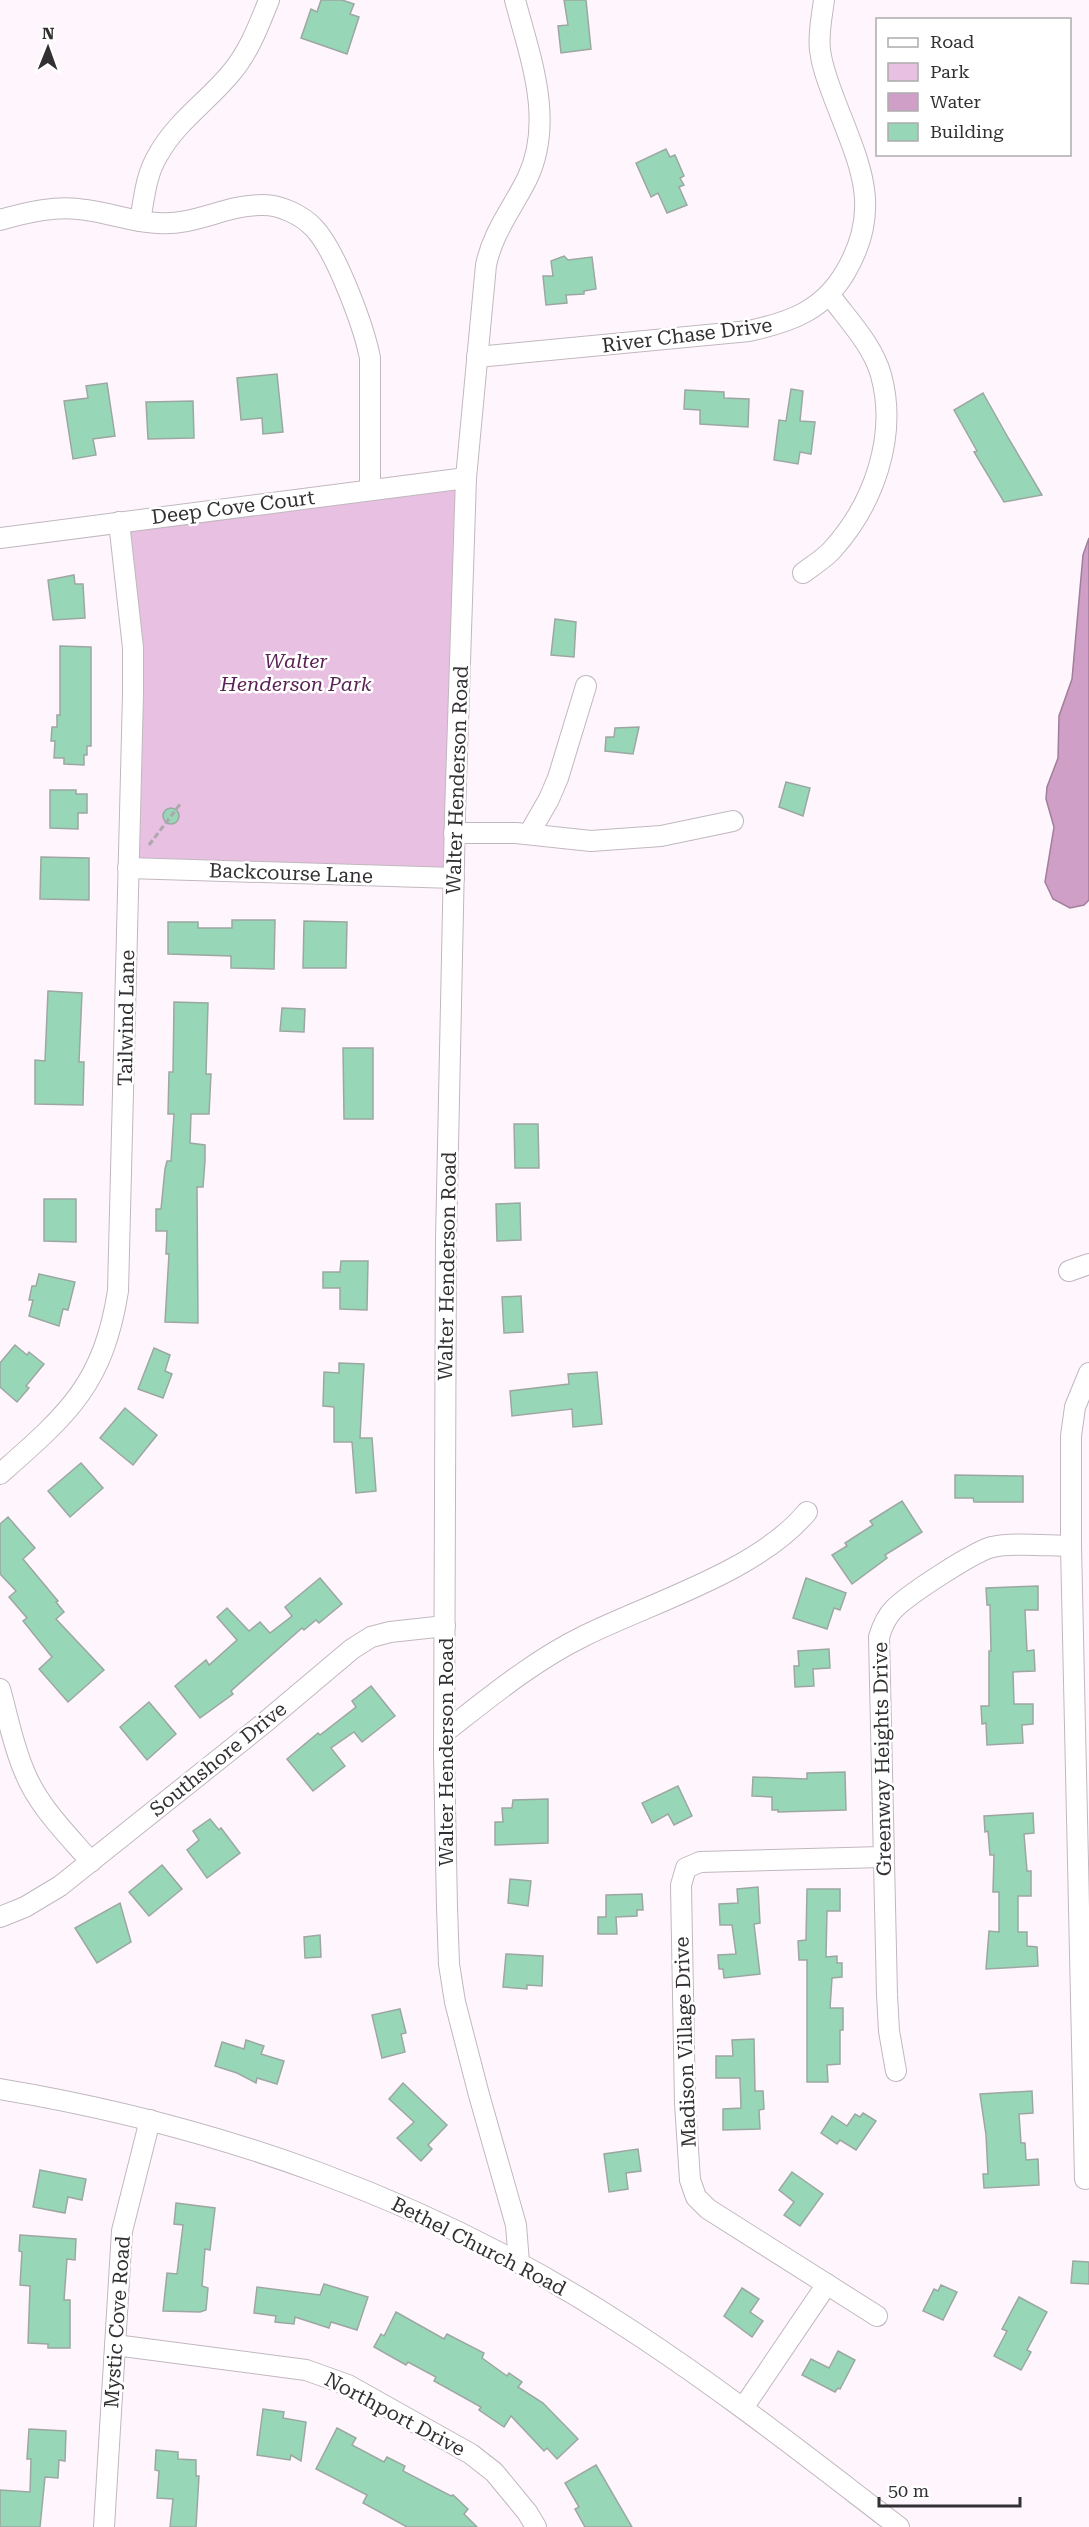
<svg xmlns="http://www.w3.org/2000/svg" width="1089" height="2527" font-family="'Roboto Serif',serif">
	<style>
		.green { fill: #e8c0e2 }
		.water { fill: #d09fc8; stroke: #a17e9b; stroke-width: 1.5 }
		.building { fill: #97d6b7; stroke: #9da7a2; stroke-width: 1.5 }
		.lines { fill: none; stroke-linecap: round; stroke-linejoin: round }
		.minor-casing { stroke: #c1b8bf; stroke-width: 22 }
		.path { stroke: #aea7ad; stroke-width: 3; stroke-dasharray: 6 3; stroke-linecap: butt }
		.minor { stroke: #fff; stroke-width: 20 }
		.labels { text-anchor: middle; stroke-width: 5; stroke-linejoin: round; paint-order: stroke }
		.street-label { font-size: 20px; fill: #333033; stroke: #fff }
		.park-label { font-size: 20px; font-style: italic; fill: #5b2255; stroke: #fff }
	</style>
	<rect width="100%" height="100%" fill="#fff6fd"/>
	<!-- green -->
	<path class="green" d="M 465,479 L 453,877 L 129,867 L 121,523 Z"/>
	<!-- water -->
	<path class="water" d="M 1089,538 L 1089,900 L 1084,905 L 1070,908 L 1053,899 L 1045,882 L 1054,827 L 1046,799 L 1047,787 L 1058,758 L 1059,716 L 1072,679 L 1083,555 Z"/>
	<!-- building -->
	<g class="building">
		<path d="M 321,0 L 342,0 L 354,4 L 350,14 L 359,17 L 347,54 L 301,38 L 311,9 L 317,12 Z"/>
		<path d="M 564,0 L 586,0 L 591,49 L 561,53 L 558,26 L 568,25 Z"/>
		<path d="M 666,149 L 670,157 L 675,155 L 684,176 L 680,178 L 684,185 L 679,187 L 687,205 L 667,213 L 658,193 L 651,197 L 636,163 Z"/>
		<path d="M 564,256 L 568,260 L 592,257 L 596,289 L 584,291 L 584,294 L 566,295 L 567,303 L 546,305 L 543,276 L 553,276 L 551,261 Z"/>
		<path d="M 277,374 L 283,432 L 263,434 L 262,418 L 241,420 L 237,378 Z"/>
		<path d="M 107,383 L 115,436 L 93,439 L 96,455 L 73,459 L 64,401 L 88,398 L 86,386 Z"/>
		<path d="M 791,389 L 803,391 L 800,421 L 815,422 L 811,454 L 800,452 L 798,464 L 774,460 L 779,420 L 786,421 Z"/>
		<path d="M 685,390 L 724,392 L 724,398 L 749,399 L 748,427 L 700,424 L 700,410 L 684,409 Z"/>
		<path d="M 983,393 L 1006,434 L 1042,495 L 1004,502 L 974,452 L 977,451 L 954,410 Z"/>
		<path d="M 193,401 L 194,438 L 148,439 L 146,402 Z"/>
		<path d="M 74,575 L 75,584 L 83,584 L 85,618 L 53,620 L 48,580 Z"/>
		<path d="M 555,619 L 576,622 L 574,657 L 551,655 Z"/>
		<path d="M 60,646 L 91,647 L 91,746 L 87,746 L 87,755 L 84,755 L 84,765 L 64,764 L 64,758 L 54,758 L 55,741 L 51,741 L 52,727 L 57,727 L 57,715 L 60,715 Z"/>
		<path d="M 639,727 L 633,754 L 605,751 L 606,737 L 614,737 L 615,728 Z"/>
		<path d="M 786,782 L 810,788 L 803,816 L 779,807 Z"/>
		<path d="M 50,790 L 76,790 L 76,794 L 87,794 L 87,813 L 78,813 L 78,829 L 50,828 Z"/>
		<circle cx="171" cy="816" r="8"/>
		<path d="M 41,857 L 89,858 L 89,900 L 40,899 Z"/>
		<path d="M 232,920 L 275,920 L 274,969 L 231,968 L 231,956 L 168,954 L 168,922 L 198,922 L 198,928 L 232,928 Z"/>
		<path d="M 304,921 L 347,922 L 346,968 L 303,968 Z"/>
		<path d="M 48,991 L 82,993 L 79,1062 L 84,1062 L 83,1105 L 35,1104 L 35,1060 L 45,1061 Z"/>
		<path d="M 174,1002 L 208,1003 L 206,1074 L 211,1074 L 209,1114 L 191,1114 L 190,1143 L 205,1145 L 205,1161 L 203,1187 L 197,1187 L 198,1323 L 165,1322 L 169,1254 L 166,1254 L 167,1231 L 156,1231 L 156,1209 L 161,1209 L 165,1169 L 167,1161 L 171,1161 L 174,1114 L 168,1114 L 169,1072 L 173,1072 Z"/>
		<path d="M 282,1008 L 305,1009 L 304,1032 L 280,1031 Z"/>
		<path d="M 343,1048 L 373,1048 L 373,1119 L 344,1119 Z"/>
		<path d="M 514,1124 L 538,1124 L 539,1168 L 515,1168 Z"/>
		<path d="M 44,1199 L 76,1199 L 76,1242 L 44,1241 Z"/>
		<path d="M 520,1203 L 521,1240 L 497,1241 L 496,1204 Z"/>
		<path d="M 341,1261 L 368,1261 L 367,1310 L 340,1309 L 340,1288 L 323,1288 L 323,1272 L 340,1272 Z"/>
		<path d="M 39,1274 L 75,1282 L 68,1310 L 63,1309 L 59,1326 L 29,1316 L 33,1300 L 29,1300 L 32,1286 L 36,1286 Z"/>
		<path d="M 521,1296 L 523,1332 L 504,1333 L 502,1297 Z"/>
		<path d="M 15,1345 L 27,1355 L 29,1352 L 44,1364 L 26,1386 L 29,1388 L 17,1402 L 0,1387 L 0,1363 Z"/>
		<path d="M 154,1348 L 170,1355 L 165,1371 L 172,1374 L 163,1398 L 138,1389 Z"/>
		<path d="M 339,1363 L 364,1364 L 360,1438 L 372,1438 L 376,1491 L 356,1493 L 352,1442 L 334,1442 L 334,1407 L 323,1406 L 324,1372 L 339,1373 Z"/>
		<path d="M 597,1372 L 602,1424 L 573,1427 L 572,1409 L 512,1416 L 510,1391 L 569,1384 L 568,1374 Z"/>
		<path d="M 125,1408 L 157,1435 L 133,1465 L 100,1438 Z"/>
		<path d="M 81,1463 L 103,1488 L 70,1517 L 48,1491 Z"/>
		<path d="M 955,1475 L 1023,1476 L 1023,1502 L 974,1502 L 973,1498 L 955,1498 Z"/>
		<path d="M 902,1501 L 922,1532 L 885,1555 L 887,1558 L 852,1584 L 832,1555 L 847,1546 L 845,1543 L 873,1525 L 870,1521 Z"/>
		<path d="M 8,1517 L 35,1548 L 23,1559 L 58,1601 L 56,1602 L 64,1612 L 56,1619 L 104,1670 L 68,1702 L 39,1669 L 52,1657 L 23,1621 L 27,1618 L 9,1597 L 16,1591 L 0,1574 L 0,1524 Z"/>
		<path d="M 320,1578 L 342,1604 L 319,1623 L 316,1620 L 304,1630 L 302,1628 L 231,1691 L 233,1694 L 200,1718 L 175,1686 L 206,1660 L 209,1665 L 237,1640 L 217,1617 L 227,1608 L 249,1631 L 260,1622 L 270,1633 L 292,1616 L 285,1607 Z"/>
		<path d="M 806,1578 L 846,1593 L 840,1610 L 834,1608 L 827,1629 L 793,1618 Z"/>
		<path d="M 1038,1586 L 1038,1610 L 1025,1610 L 1027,1651 L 1034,1650 L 1035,1671 L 1013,1672 L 1014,1704 L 1033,1704 L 1033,1724 L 1022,1725 L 1023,1743 L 987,1745 L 986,1723 L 982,1724 L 981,1706 L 989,1706 L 989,1651 L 991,1651 L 990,1605 L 987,1605 L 986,1588 Z"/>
		<path d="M 829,1649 L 830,1668 L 813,1669 L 814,1686 L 795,1687 L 794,1666 L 799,1666 L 798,1651 Z"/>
		<path d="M 371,1686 L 395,1716 L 362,1742 L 354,1732 L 331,1748 L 345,1766 L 313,1791 L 287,1759 L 318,1733 L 320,1735 L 356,1707 L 352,1701 Z"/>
		<path d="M 149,1702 L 176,1734 L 147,1760 L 120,1727 Z"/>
		<path d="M 845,1772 L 846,1810 L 778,1812 L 778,1810 L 772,1810 L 772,1797 L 752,1796 L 753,1777 L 807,1779 L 807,1773 Z"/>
		<path d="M 678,1786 L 692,1816 L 674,1825 L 668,1814 L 652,1823 L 642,1803 Z"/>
		<path d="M 548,1799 L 548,1843 L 495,1845 L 495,1822 L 503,1822 L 502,1808 L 512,1808 L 513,1800 Z"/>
		<path d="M 1033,1813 L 1034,1833 L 1024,1834 L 1027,1871 L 1031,1871 L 1031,1896 L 1018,1896 L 1018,1932 L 1027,1932 L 1027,1946 L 1037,1947 L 1038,1966 L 986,1969 L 989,1931 L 999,1932 L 999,1892 L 993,1892 L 994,1855 L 990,1855 L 988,1831 L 985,1832 L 984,1816 Z"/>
		<path d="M 210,1819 L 219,1830 L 221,1828 L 240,1853 L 207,1878 L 187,1850 L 199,1840 L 193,1831 Z"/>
		<path d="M 162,1865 L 182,1889 L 149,1916 L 129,1892 Z"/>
		<path d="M 510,1879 L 531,1881 L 528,1906 L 508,1903 Z"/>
		<path d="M 758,1887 L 760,1923 L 754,1924 L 760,1974 L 724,1978 L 723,1969 L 719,1969 L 718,1955 L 736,1954 L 732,1925 L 720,1925 L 719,1904 L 738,1903 L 737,1889 Z"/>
		<path d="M 807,1889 L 840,1889 L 840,1911 L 827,1911 L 826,1957 L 837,1956 L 837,1963 L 842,1963 L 842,1977 L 832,1978 L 830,2008 L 843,2008 L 843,2030 L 840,2030 L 840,2064 L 827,2065 L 828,2082 L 807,2082 L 807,1960 L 799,1960 L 798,1941 L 806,1940 Z"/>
		<path d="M 642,1894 L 643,1910 L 637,1910 L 637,1916 L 616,1917 L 617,1934 L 598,1934 L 598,1917 L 606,1917 L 606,1895 Z"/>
		<path d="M 120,1903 L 131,1942 L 97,1963 L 75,1928 Z"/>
		<path d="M 320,1935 L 321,1957 L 305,1958 L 304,1937 Z"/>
		<path d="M 506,1954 L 543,1956 L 542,1986 L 527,1985 L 527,1989 L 503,1987 Z"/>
		<path d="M 400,2009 L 406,2033 L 401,2034 L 405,2052 L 382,2058 L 372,2015 Z"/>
		<path d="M 754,2039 L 755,2091 L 763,2091 L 764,2109 L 759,2110 L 760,2129 L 723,2130 L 723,2109 L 741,2108 L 740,2078 L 716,2078 L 716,2056 L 733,2056 L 732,2040 Z"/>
		<path d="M 246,2040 L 264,2046 L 261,2054 L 284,2061 L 277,2084 L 257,2078 L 256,2083 L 237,2073 L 215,2066 L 222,2042 L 244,2049 Z"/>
		<path d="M 403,2083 L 447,2125 L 428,2145 L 432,2149 L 421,2161 L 397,2138 L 414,2122 L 389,2099 Z"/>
		<path d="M 1032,2091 L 1033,2113 L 1019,2114 L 1021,2143 L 1025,2143 L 1026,2160 L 1038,2159 L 1039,2185 L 984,2188 L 983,2174 L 988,2174 L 986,2135 L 980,2094 Z"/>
		<path d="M 863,2113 L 876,2121 L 856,2150 L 840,2140 L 837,2144 L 821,2133 L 832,2116 L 847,2126 L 855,2114 L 860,2117 Z"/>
		<path d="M 638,2149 L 641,2171 L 626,2173 L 628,2189 L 609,2192 L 604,2154 Z"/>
		<path d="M 40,2170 L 86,2179 L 82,2200 L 68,2197 L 65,2213 L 33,2207 Z"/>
		<path d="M 792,2172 L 823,2194 L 800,2226 L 784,2215 L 794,2202 L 779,2190 Z"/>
		<path d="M 176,2203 L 215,2208 L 210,2250 L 205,2249 L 202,2286 L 208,2288 L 206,2310 L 200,2312 L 163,2311 L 167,2273 L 177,2274 L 183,2225 L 174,2224 Z"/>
		<path d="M 20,2235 L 76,2239 L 75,2260 L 67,2259 L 64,2300 L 70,2300 L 70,2348 L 48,2348 L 48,2344 L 28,2343 L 30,2286 L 20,2285 L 22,2252 L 19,2251 Z"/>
		<path d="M 1073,2261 L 1089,2262 L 1089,2284 L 1071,2283 Z"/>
		<path d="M 324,2284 L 368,2297 L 357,2330 L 331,2322 L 329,2328 L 295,2317 L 294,2324 L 275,2322 L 276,2316 L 254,2313 L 257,2287 L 320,2295 Z"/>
		<path d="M 941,2285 L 957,2292 L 943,2320 L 923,2311 L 934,2289 L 938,2291 Z"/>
		<path d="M 742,2288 L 759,2299 L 750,2312 L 763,2321 L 752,2337 L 724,2316 Z"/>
		<path d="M 1019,2297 L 1047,2312 L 1027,2350 L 1031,2352 L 1021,2370 L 994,2356 L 1007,2331 L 1002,2329 Z"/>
		<path d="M 396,2312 L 444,2339 L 447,2334 L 484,2353 L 482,2358 L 507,2376 L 509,2373 L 522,2382 L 518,2387 L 543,2403 L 578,2439 L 557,2459 L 547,2448 L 544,2451 L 511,2416 L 504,2427 L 479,2410 L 481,2407 L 434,2381 L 436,2377 L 408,2362 L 406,2365 L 374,2347 L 381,2334 L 384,2336 Z"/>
		<path d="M 838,2351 L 855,2360 L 840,2389 L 838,2388 L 835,2392 L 802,2375 L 811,2359 L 829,2368 Z"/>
		<path d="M 263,2409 L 284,2412 L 283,2418 L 306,2422 L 301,2461 L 291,2455 L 290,2460 L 257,2455 Z"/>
		<path d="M 337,2428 L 356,2438 L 352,2445 L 384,2462 L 387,2457 L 405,2466 L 403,2471 L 451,2496 L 453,2495 L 468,2509 L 464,2514 L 477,2527 L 407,2527 L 363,2503 L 367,2495 L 316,2469 Z"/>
		<path d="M 29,2429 L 66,2431 L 65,2461 L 59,2460 L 58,2478 L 45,2477 L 40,2527 L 0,2527 L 0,2490 L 30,2492 L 31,2459 L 27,2459 Z"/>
		<path d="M 156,2450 L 178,2452 L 178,2459 L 196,2460 L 196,2476 L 199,2476 L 196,2527 L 170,2527 L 173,2499 L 157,2498 L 159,2471 L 155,2470 Z"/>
		<path d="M 596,2465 L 632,2527 L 585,2527 L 575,2509 L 579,2507 L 565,2483 Z"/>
	</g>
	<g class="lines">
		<defs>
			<g id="minor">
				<path d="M 515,0 C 530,57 555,121 527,179 C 512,209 493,232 486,265 L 466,478 L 455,815 L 446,1240 L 444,1755 L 447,1907 L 449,1964 L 455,2002 L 479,2095 L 516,2225 L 519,2263"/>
				<path d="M 0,220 C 28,212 57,205 86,210 C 110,213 133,222 158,223 C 194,226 226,205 261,205 C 279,204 302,215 314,228 C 336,251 364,327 370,358 L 370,489"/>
				<path d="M 140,221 C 144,199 146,174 158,155 C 176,122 208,101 231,73 C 249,52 259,25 269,0"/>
				<path d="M 477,357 L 749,331 C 791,322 824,310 846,271 C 884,206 858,162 834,98 C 828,82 822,67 820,50 C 818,33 822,16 824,0"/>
				<path d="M 0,538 L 466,478"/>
				<path d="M 803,573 C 812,566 824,559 832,550 C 873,505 898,437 881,375 C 873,345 847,319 829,294"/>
				<path d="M 454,833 L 516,833 L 591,841 L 661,836 L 733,821"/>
				<path d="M 529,834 L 549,799 L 558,778 L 586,686"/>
				<path d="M 128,868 L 454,878"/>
				<path d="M 1069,1271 L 1089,1264"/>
				<path d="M 0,1474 C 68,1414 103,1385 118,1291 L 133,694 L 133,648 L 119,522"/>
				<path d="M 0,1689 C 8,1717 13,1746 25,1773 C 39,1807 67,1834 91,1862"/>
				<path d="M 445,1732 C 490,1697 533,1661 584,1636 C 653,1602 758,1571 807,1512"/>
				<path d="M 0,1917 L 25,1907 L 60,1886 L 263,1724 L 352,1649 L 371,1637 L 390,1632 L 445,1626"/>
				<path d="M 896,2071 L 889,2031 L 887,1995 L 879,1637 C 882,1627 886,1617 894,1609 C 909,1594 973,1552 992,1547 C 1011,1542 1050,1546 1071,1546"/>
				<path d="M 0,2089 C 217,2125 430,2200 615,2320 C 714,2383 806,2456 899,2527"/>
				<path d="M 1085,2179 L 1071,1546 L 1071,1436 L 1075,1407 L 1089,1373"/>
				<path d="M 877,2316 L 708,2209 L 696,2197 L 690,2180 L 685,2103 L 681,1885 L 686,1868 L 700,1862 L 882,1857"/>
				<path d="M 115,2345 L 306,2370 L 348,2385 L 471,2454 L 494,2472 L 527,2512 L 536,2527"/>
				<path d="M 743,2408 L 827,2284"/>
				<path d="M 104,2527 L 122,2231 L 150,2120"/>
			</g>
		</defs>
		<!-- minor casing -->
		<use href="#minor" class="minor-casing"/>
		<!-- path -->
		<path class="path" d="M 149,845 L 181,803"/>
		<!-- minor -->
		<use href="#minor" class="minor"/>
	</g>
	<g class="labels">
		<!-- street labels -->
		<g class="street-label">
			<text transform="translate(687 335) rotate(-7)" y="7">River Chase Drive</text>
			<text transform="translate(233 507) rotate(-7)" y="7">Deep Cove Court</text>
			<text transform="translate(457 780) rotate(-88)" y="7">Walter Henderson Road</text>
			<text transform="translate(291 873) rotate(2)" y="7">Backcourse Lane</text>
			<text transform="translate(126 1018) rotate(-89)" y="7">Tailwind Lane</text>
			<text transform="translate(447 1266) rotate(-89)" y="7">Walter Henderson Road</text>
			<text transform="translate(446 1752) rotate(-90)" y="7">Walter Henderson Road</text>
			<text transform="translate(218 1759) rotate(-39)" y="7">Southshore Drive</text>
			<text transform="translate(882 1759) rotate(-91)" y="7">Greenway Heights Drive</text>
			<text transform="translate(685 2042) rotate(-92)" y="7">Madison Village Drive</text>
			<text transform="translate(479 2246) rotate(27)" y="7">Bethel Church Road</text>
			<text transform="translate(117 2322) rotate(-86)" y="7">Mystic Cove Road</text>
			<text transform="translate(395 2414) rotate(28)" y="7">Northport Drive</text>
		</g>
		<!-- park labels -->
		<g class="park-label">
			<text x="296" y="668">Walter<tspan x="296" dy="23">Henderson Park</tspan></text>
		</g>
	</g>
	<!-- legend -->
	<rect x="876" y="18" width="195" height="138" fill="#ffffff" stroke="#adacad" stroke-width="1.5"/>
	<rect x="888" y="38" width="30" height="9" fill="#ffffff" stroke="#adacad" stroke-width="1.5"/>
	<text x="930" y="48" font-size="18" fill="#333033">Road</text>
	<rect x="888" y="63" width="30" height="18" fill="#e8c0e2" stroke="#adacad" stroke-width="1.5"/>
	<text x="930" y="78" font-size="18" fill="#333033">Park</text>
	<rect x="888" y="93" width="30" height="18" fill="#d09fc8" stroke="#adacad" stroke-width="1.5"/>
	<text x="930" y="108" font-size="18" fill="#333033">Water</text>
	<rect x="888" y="123" width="30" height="18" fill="#97d6b7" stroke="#adacad" stroke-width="1.5"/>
	<text x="930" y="138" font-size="18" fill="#333033">Building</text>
	<!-- north arrow -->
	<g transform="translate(48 48) rotate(1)" stroke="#ffffff" stroke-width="4.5" paint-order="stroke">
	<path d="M0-4.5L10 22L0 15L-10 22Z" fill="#333033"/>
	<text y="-9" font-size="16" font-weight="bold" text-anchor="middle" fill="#333033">N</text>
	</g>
	<!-- scale -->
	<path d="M879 2497v9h141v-9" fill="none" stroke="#333033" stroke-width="3"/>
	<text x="888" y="2497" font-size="18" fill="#333033" stroke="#ffffff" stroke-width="4.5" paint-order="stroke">50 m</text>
</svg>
